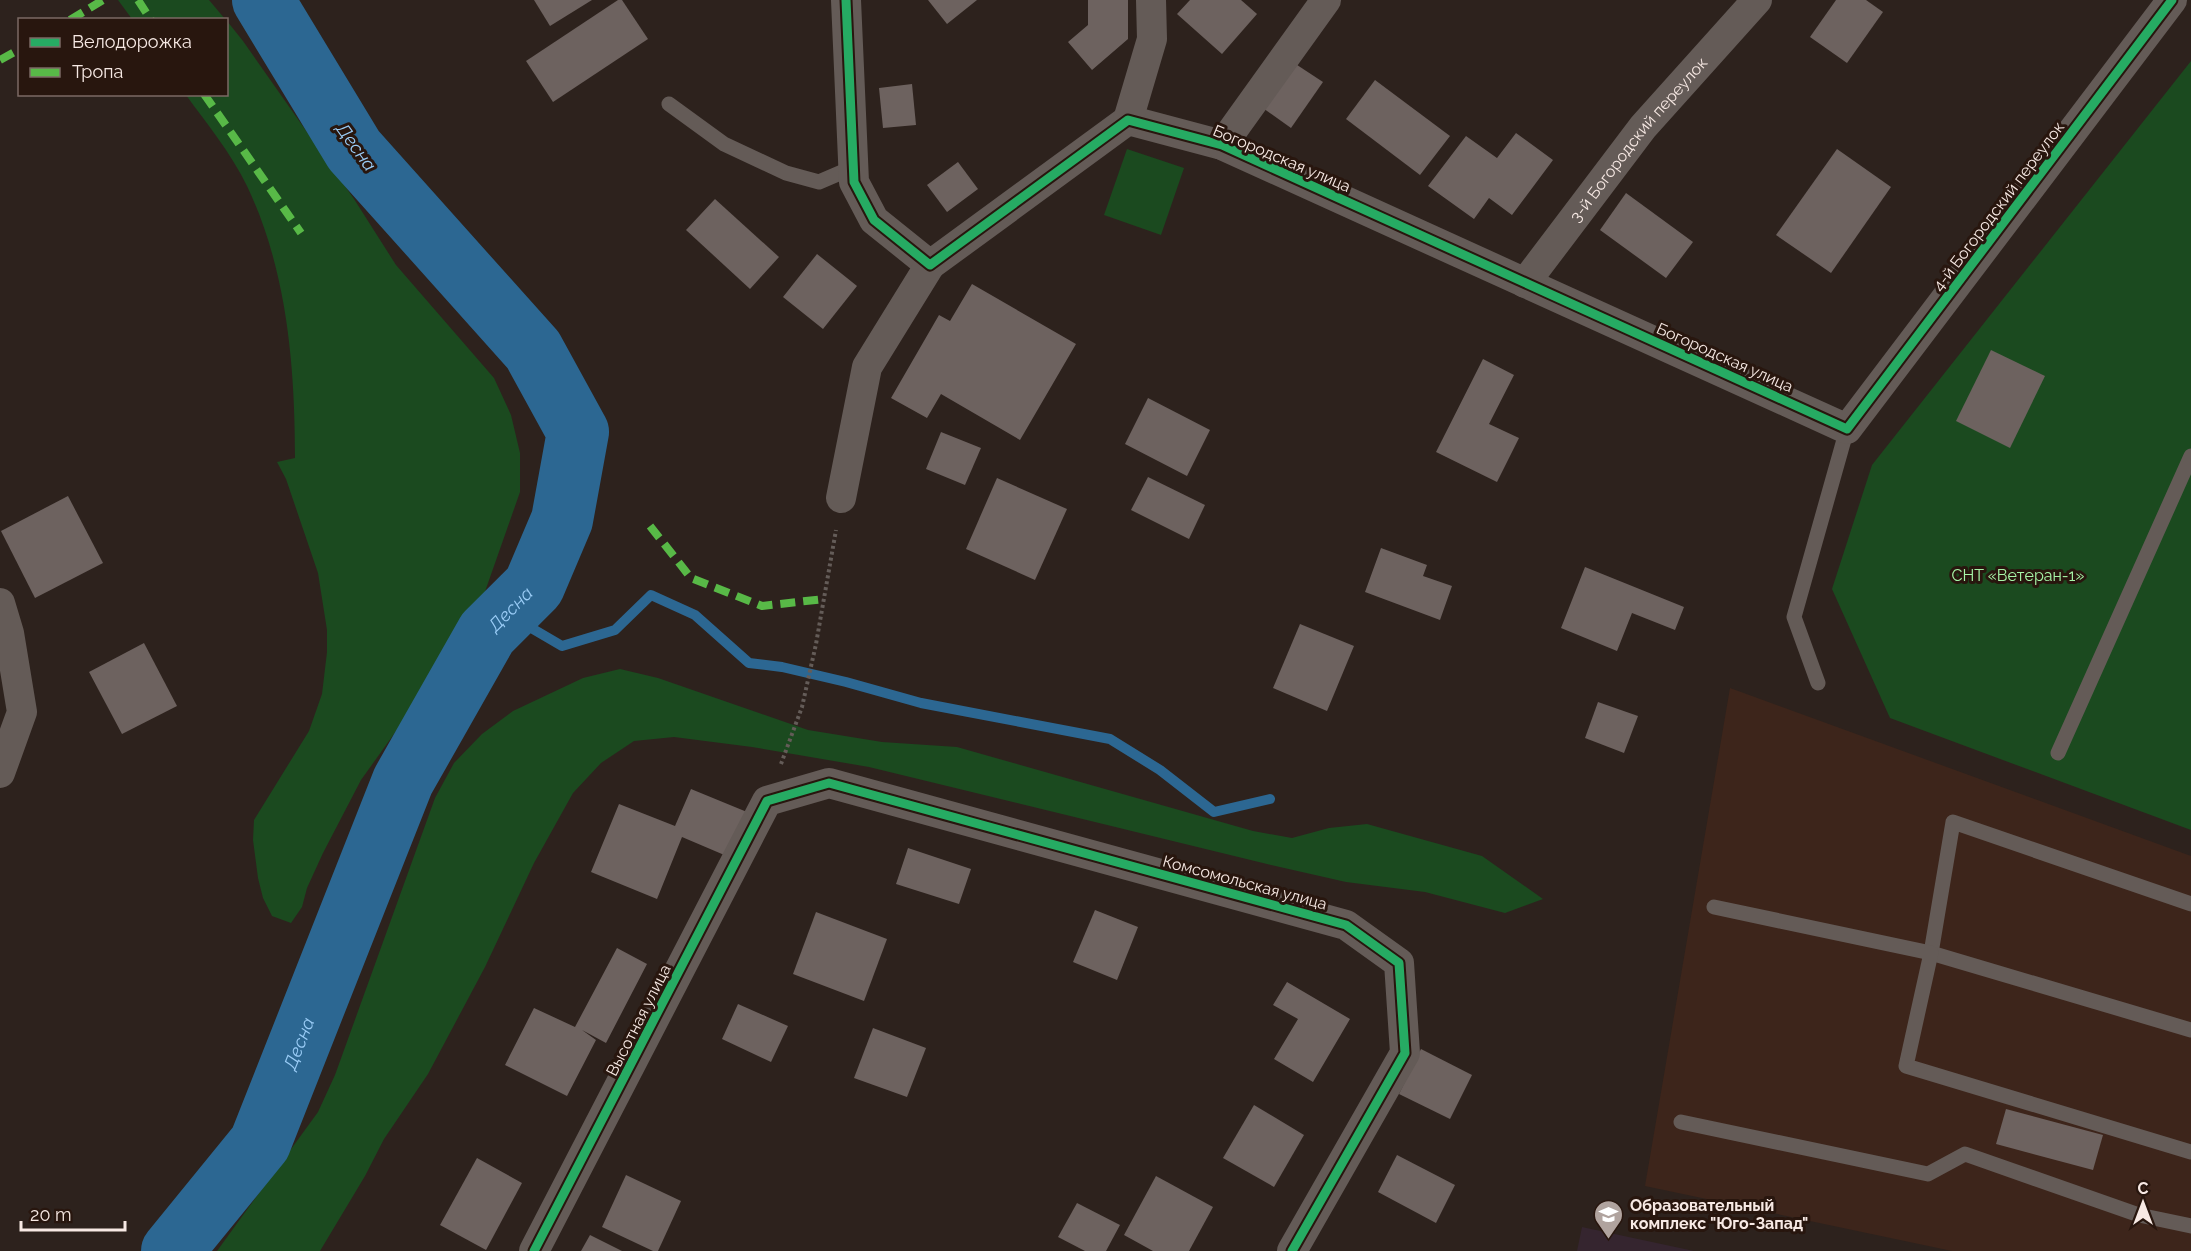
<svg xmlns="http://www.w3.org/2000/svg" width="2191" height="1251" font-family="Raleway,sans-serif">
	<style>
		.built { fill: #3d251b }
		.education { fill: #35252f }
		.green { fill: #1b4a1f }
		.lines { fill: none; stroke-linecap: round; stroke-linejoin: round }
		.stream { stroke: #2c6792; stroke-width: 10 }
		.river { stroke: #2c6792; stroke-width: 62 }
		.building { fill: #6d625f }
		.path { stroke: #645c58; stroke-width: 4; stroke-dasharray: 3 3; stroke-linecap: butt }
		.service { stroke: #645b57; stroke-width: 15 }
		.minor { stroke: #645b57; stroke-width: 30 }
		.quiet { stroke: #58b947; stroke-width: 8; stroke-dasharray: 15 8; stroke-linecap: butt }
		.cycleway-casing { stroke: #28160e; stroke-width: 13 }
		.cycleway { stroke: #26ab63; stroke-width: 9 }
		.labels { text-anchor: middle; stroke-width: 6; stroke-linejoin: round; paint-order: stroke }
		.street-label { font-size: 16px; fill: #f7e9e4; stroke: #28160e }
		.park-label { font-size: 16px; fill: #a7f7a9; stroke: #28160e }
		.poi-label { font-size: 16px; font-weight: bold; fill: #f7e9e4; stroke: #28160e; text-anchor: start }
		.water-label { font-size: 18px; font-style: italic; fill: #9accf6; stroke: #28160e }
	</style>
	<rect width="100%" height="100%" fill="#2d221d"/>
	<!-- built -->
	<path class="built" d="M 1730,688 L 2191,856 L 2191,1251 L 1952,1251 L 1645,1186 Z"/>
	<!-- education -->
	<path class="education" d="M 1582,1227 L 1694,1251 L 1577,1251 Z"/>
	<!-- green -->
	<g class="green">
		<path d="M 118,0 L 209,0 L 225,19 L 132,19 Z"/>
		<path d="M 227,21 L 243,41 L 354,199 L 396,265 L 494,378 L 511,415 L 520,453 L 520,492 L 475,620 L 450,652 L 429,685 L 361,780 L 323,853 L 307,888 L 302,907 L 291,923 L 272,916 L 263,898 L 258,878 L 253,840 L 254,820 L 309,731 L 322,694 L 327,652 L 327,630 L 318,573 L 286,479 L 277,462 L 295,458 C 295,366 287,270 247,186 C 231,153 207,124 186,95 L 226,94 Z"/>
		<path d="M 2191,61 L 2191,830 L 1890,718 L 1832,589 L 1872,465 Z"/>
		<path d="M 1127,149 L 1184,168 L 1161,235 L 1104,215 Z"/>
		<path d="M 620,669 L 658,678 L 808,730 L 882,742 L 957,747 L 1253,831 L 1292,838 L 1329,828 L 1367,824 L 1482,856 L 1543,899 L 1505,913 L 1425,892 L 1346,882 L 1267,864 L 869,767 L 752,747 L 674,737 L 634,741 L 601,763 L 573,793 L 534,863 L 485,967 L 428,1074 L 384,1139 L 365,1176 L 320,1251 L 217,1251 L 318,1112 L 335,1075 L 435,798 L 454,763 L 482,734 L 513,711 L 583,678 Z"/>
	</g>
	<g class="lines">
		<!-- stream -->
		<path class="stream" d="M 509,610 L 521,622 L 562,646 L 615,630 L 651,595 L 695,615 L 749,663 L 782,667 L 846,682 L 921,703 L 1110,739 L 1160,770 L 1214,812 L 1270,799"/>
		<!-- river -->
		<path class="river" id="s1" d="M 172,1251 L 260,1143 L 403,781 L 487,633 L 534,586 L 562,520 L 578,432 L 533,350 L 354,150 L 263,0"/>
	</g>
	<!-- building -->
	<g class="building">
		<path d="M 534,0 L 592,0 L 550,26 Z"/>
		<path d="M 618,0 L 622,0 L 648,39 L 553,102 L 526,61 Z"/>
		<path d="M 928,0 L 977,0 L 947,24 Z"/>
		<path d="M 1088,0 L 1128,0 L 1128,39 L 1092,70 L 1068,42 L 1088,25 Z"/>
		<path d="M 1190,0 L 1241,0 L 1257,14 L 1222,54 L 1177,14 Z"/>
		<path d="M 1836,0 L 1866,0 L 1883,12 L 1847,63 L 1810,37 Z"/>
		<path d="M 1291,61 L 1323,82 L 1291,128 L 1260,106 Z"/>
		<path d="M 1375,80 L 1450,136 L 1420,175 L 1346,119 Z"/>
		<path d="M 912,84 L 916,125 L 883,128 L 879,88 Z"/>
		<path d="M 1516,133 L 1553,160 L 1512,215 L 1489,198 L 1474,219 L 1428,186 L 1466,136 L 1497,158 Z"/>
		<path d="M 1837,149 L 1891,187 L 1831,273 L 1776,235 Z"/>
		<path d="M 958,162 L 978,189 L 947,212 L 927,185 Z"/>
		<path d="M 1626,193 L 1693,242 L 1666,278 L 1600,230 Z"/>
		<path d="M 715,199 L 779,257 L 750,289 L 686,230 Z"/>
		<path d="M 817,254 L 857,286 L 823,329 L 783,297 Z"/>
		<path d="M 972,284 L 1076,344 L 1020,440 L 941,394 L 927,418 L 891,398 L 939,315 L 950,321 Z"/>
		<path d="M 1991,350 L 2045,376 L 2010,448 L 1956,421 Z"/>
		<path d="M 1483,359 L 1514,375 L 1489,424 L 1519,438 L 1497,482 L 1436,452 Z"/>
		<path d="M 1148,398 L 1210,430 L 1187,476 L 1125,444 Z"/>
		<path d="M 941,432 L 981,448 L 965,485 L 926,469 Z"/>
		<path d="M 1148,477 L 1205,505 L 1189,539 L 1131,510 Z"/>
		<path d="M 997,478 L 1067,509 L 1035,580 L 966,549 Z"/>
		<path d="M 68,496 L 103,563 L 35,598 L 1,531 Z"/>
		<path d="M 1381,548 L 1427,565 L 1423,576 L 1452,586 L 1440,620 L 1365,592 Z"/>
		<path d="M 1585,567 L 1684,607 L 1675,630 L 1632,613 L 1617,651 L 1561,628 Z"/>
		<path d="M 1300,624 L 1354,646 L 1327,711 L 1273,688 Z"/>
		<path d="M 144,643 L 177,706 L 122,734 L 89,672 Z"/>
		<path d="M 1598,702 L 1638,716 L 1624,753 L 1585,738 Z"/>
		<path d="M 691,789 L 747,812 L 729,857 L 682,837 L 657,899 L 591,872 L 619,804 L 675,826 Z"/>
		<path d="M 908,848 L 971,869 L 959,904 L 896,884 Z"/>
		<path d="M 1095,910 L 1138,927 L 1117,980 L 1073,962 Z"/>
		<path d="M 816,912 L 887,939 L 864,1001 L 793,974 Z"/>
		<path d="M 617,948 L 647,964 L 606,1043 L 582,1030 L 596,1040 L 567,1096 L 505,1065 L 534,1008 L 575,1027 Z"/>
		<path d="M 1287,982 L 1350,1019 L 1313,1082 L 1274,1059 L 1298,1019 L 1273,1005 Z"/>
		<path d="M 738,1004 L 788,1026 L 771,1062 L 722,1039 Z"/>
		<path d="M 873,1028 L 926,1048 L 907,1097 L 854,1078 Z"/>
		<path d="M 1421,1049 L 1472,1075 L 1450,1119 L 1399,1094 Z"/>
		<path d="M 1254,1105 L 1304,1135 L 1274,1187 L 1223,1158 Z"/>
		<path d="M 2006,1109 L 2103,1135 L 2093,1170 L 1996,1144 Z"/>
		<path d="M 1397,1155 L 1455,1185 L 1436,1223 L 1378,1192 Z"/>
		<path d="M 477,1158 L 522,1183 L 486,1250 L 440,1225 Z"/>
		<path d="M 626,1175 L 681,1201 L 658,1251 L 653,1251 L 602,1227 Z"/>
		<path d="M 1156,1176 L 1213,1207 L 1189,1251 L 1153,1251 L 1124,1235 Z"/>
		<path d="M 1077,1203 L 1120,1225 L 1106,1251 L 1085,1251 L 1058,1237 Z"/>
		<path d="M 590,1235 L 622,1251 L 581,1251 Z"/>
	</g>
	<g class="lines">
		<!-- path -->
		<path class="path" d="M 781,764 L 802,707 L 816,644 L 836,530"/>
		<!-- service -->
		<g class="service">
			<path d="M 669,104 L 724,144 L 786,173 L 819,182 L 854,167"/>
			<path d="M 1818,683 L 1794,617 L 1847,429"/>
			<path d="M 2058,753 L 2191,456"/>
			<path d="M 2191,904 L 1953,822 L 1931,953 L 2191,1030"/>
			<path d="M 1714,907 L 1931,953 L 1906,1066 L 2191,1152"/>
			<path d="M 1681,1122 L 1928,1174 L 1965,1154 L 2139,1215 L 2191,1226"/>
		</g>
		<!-- minor -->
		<g class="minor">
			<path d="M 846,0 L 854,182 L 874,220 L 930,265 L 1128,120 L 1222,145 L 1847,429 L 2172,0"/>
			<path d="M 1128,120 L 1152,39 L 1151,0"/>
			<path d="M 1222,145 L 1326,0"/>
			<path id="s2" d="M 1525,283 L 1643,127 L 1757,0"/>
			<path d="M 841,498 L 867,367 L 930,265"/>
			<path d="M 0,603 L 9,633 L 22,712 L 0,773"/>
			<path d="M 534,1251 L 767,801 L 829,783 L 1346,925 L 1399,963 L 1405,1053 L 1292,1251"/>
		</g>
		<!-- quiet -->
		<g class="quiet">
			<path d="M 138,0 L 151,20"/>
			<path d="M 70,20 L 103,0"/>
			<path d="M 0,60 L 20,49"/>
			<path d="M 204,94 L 301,233"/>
			<path d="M 650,526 L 691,578 L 762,606 L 824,599"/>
		</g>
		<defs>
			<g id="cycleway">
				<path d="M 846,0 L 854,182 L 874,220 L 930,265 L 1128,120 L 1222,145 L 1847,429 L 2172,0"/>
				<path d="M 534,1251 L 767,801 L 829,783 L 1346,925 L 1399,963 L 1405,1053 L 1292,1251"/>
			</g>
		</defs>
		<!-- cycleway casing -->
		<use href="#cycleway" class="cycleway-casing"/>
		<!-- cycleway -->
		<use href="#cycleway" class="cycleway"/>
	</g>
	<!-- icons -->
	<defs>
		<symbol id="school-pin" viewBox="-11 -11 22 30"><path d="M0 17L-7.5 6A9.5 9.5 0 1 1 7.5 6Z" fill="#b0a39e" stroke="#28160e"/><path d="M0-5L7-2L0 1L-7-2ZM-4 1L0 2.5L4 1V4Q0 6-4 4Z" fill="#fff"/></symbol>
	</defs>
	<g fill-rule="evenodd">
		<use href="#school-pin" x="1592" y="1198" width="33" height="45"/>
	</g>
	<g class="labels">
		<!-- street labels -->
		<g class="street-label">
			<text dy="6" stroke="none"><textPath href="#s2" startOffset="183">3-й Богородский переулок</textPath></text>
			<text transform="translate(1282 158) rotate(23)" y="6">Богородская улица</text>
			<text transform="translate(1998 206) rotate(-53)" y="6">4-й Богородский переулок</text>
			<text transform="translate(1725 357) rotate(24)" y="6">Богородская улица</text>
			<text transform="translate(1245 882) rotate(15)" y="6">Комсомольская улица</text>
			<text transform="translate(638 1020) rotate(-63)" y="6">Высотная улица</text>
		</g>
		<!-- park labels -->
		<g class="park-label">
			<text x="2018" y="581">СНТ «Ветеран-1»</text>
		</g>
		<!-- poi labels -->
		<g class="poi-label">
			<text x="1630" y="1211">Образовательный<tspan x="1630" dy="18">комплекс "Юго-Запад"</tspan></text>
		</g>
		<!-- water labels -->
		<g class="water-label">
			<text transform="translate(356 147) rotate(54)" y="6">Десна</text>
			<text dy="6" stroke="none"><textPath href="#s1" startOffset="732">Десна</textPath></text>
			<text dy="6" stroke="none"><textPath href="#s1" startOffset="246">Десна</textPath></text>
		</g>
	</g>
	<!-- legend -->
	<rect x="18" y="18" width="210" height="78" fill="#28160e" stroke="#7b6a64" stroke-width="1.5"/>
	<rect x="30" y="38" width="30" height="9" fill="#26ab63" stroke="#7b6a64" stroke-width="1.5"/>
	<text x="72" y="48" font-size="18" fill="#f7e9e4">Велодорожка</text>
	<rect x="30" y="68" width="30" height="9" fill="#58b947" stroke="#7b6a64" stroke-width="1.5"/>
	<text x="72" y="78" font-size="18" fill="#f7e9e4">Тропа</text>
	<!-- north arrow -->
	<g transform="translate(2143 1203)" stroke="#28160e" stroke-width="4.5" paint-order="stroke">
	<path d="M0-4.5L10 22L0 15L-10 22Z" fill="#f7e9e4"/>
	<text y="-9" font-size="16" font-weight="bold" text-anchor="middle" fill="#f7e9e4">С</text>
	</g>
	<!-- scale -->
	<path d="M21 1221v9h104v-9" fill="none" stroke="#f7e9e4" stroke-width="3"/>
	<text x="30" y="1221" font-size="18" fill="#f7e9e4" stroke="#28160e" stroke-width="4.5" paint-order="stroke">20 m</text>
</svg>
